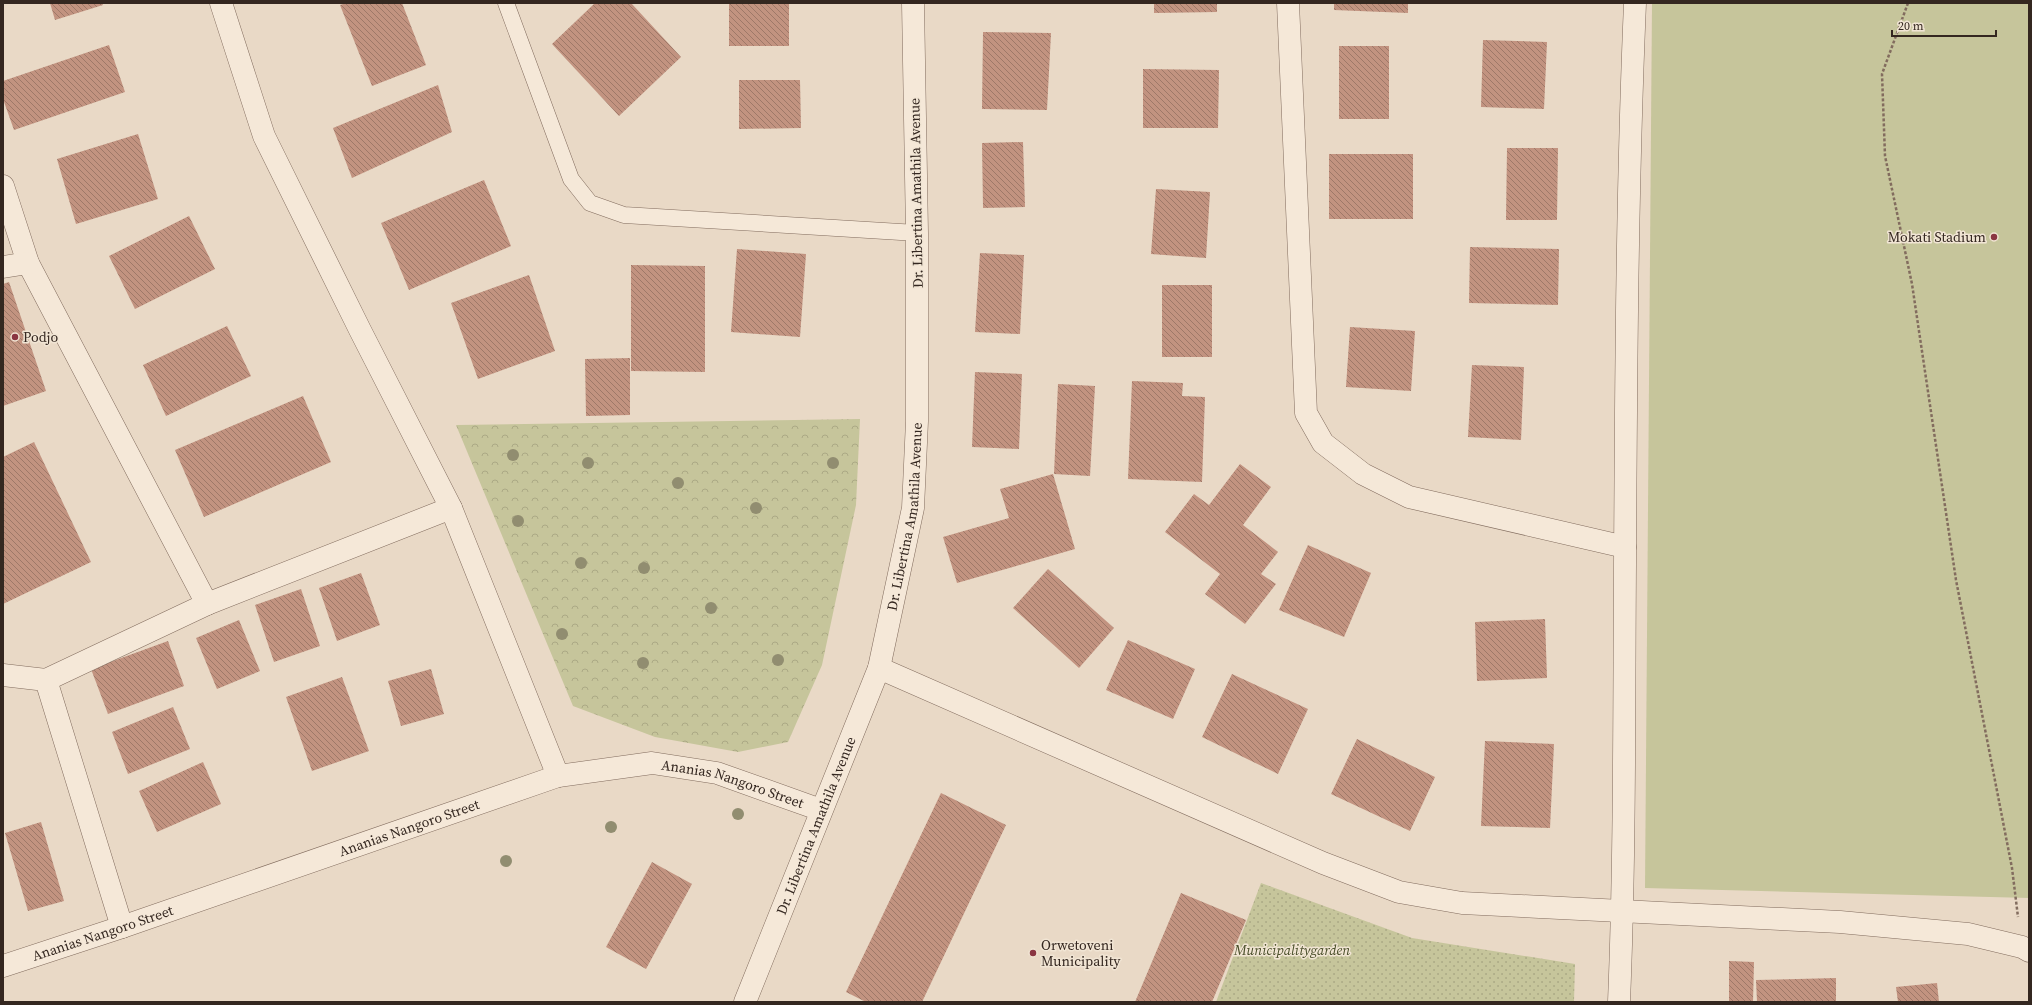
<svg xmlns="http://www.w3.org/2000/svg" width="2032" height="1005" font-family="'Source Serif 4',serif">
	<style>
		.forest { fill: url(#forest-crowns) }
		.garden { fill: url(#garden-dots) }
		.pitch { fill: #c6c59b }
		.building { fill: url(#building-back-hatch) }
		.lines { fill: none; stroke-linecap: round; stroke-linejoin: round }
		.service-casing { stroke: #826c5e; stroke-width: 17 }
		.minor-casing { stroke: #826c5e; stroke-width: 23 }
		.tertiary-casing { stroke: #826c5e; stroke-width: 23 }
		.path { stroke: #826c5e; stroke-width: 2.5; stroke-dasharray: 3 2; stroke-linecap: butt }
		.service { stroke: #f5e8d8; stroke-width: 16 }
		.minor { stroke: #f5e8d8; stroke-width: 22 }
		.tertiary { stroke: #f5e8d8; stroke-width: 22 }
		.tree { fill: #918d70 }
		.poi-dot { fill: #8a3541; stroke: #f1e5d4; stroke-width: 1.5 }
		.labels { text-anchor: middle; stroke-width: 3; stroke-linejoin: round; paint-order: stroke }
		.street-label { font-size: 14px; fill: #342720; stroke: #f1e5d4 }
		.poi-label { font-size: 14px; fill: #342720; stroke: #f1e5d4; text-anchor: start }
		.park-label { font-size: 14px; font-style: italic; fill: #494e29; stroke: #f1e5d4 }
	</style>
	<defs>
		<pattern id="forest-crowns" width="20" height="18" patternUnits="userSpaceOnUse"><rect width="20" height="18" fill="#c6c59b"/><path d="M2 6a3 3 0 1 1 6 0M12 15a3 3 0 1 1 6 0" fill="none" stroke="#aba985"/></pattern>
		<pattern id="garden-dots" width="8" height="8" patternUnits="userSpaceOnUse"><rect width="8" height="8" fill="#c6c59b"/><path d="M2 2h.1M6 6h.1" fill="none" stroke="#aba985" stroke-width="1.8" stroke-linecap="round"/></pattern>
		<pattern id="building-back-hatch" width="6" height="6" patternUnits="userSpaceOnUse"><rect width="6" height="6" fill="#c29380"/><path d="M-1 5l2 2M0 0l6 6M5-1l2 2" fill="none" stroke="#9e7868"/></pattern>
	</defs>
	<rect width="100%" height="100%" fill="#e9d9c6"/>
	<!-- forest -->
	<path class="forest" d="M 860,419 L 856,505 L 822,665 L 788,742 L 738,752 L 655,737 L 573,706 L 456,425 Z"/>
	<!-- garden -->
	<path class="garden" d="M 1261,883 L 1412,938 L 1575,964 L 1574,1002 L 1216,1002 Z"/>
	<!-- pitch -->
	<path class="pitch" d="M 1652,3 L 2029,3 L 2029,898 L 1645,888 Z"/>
	<!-- building -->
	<g class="building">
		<path d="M 50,3 L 102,3 L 103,5 L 55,20 Z"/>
		<path d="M 346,3 L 402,3 L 426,65 L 372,86 L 340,5 Z"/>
		<path d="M 595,3 L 631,3 L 681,57 L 619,116 L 552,44 Z"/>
		<rect x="729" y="3" width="60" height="43"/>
		<path d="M 1154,3 L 1217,3 L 1217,12 L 1154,13 Z"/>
		<path d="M 1334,3 L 1408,3 L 1408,13 L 1334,10 Z"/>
		<path d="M 983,32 L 1051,33 L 1047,110 L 982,109 Z"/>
		<path d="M 1483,40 L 1547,42 L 1544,109 L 1481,107 Z"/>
		<path d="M 109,45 L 125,92 L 14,130 L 3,99 L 3,81 Z"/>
		<rect x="1339" y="46" width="50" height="73"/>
		<path d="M 1143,69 L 1219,70 L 1218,128 L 1143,128 Z"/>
		<path d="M 739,80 L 800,80 L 801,128 L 739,129 Z"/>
		<path d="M 438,85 L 452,132 L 352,178 L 333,128 Z"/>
		<path d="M 138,134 L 158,199 L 76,224 L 57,159 Z"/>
		<path d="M 1023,142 L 1025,207 L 983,208 L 982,143 Z"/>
		<path d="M 1507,148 L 1558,148 L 1557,220 L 1506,220 Z"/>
		<rect x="1329" y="154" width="84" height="65"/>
		<path d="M 484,180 L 511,246 L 409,290 L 381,223 Z"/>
		<path d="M 1156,189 L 1210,192 L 1206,258 L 1151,254 Z"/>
		<path d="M 189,216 L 215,269 L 135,309 L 109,256 Z"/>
		<path d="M 1470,247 L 1559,249 L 1558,305 L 1469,303 Z"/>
		<path d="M 737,249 L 806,254 L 800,337 L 731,332 Z"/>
		<path d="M 980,253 L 1024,255 L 1020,334 L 975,332 Z"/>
		<path d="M 631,265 L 705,266 L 705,372 L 631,371 Z"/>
		<path d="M 529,275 L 555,351 L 478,379 L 451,303 Z"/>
		<path d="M 9,282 L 46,391 L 3,406 L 3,284 Z"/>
		<rect x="1162" y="285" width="50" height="72"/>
		<path d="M 227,326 L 251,376 L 166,416 L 143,365 Z"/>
		<path d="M 1350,327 L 1415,331 L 1411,391 L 1346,387 Z"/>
		<path d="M 630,358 L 630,415 L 586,416 L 585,359 Z"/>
		<path d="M 1472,365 L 1524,367 L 1521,440 L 1468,437 Z"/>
		<path d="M 975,372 L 1022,374 L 1019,449 L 972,447 Z"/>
		<path d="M 1132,381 L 1183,383 L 1182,396 L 1205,397 L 1202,482 L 1128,479 Z"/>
		<path d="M 1058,384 L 1095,386 L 1090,476 L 1054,474 Z"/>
		<path d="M 303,396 L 331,462 L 204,517 L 175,450 Z"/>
		<path d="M 34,442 L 91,562 L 3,604 L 3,457 Z"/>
		<path d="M 1240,464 L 1271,487 L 1243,525 L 1278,552 L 1261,574 L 1276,584 L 1245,624 L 1205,594 L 1220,574 L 1165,532 L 1194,494 L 1209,505 Z"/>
		<path d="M 1053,474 L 1075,549 L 957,583 L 943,537 L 1009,518 L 1000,489 Z"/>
		<path d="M 1308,545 L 1371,573 L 1344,637 L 1279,610 Z"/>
		<path d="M 1048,569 L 1114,628 L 1079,668 L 1013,608 Z"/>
		<path d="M 361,573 L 380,625 L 337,641 L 319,588 Z"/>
		<path d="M 301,589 L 320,646 L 274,662 L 255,605 Z"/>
		<path d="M 1545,619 L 1547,678 L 1477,681 L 1475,622 Z"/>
		<path d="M 239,620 L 260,671 L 217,689 L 196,638 Z"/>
		<path d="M 1128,640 L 1195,669 L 1173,719 L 1106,690 Z"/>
		<path d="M 168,641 L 184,686 L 108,714 L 91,669 Z"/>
		<path d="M 431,669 L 444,714 L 401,726 L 388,681 Z"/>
		<path d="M 1232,674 L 1308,709 L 1278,774 L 1202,737 Z"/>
		<path d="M 342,677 L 369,751 L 312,771 L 286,697 Z"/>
		<path d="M 173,707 L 190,749 L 128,774 L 112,732 Z"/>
		<path d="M 1357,739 L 1435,777 L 1410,831 L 1331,794 Z"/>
		<path d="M 1485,741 L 1554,744 L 1550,828 L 1481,826 Z"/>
		<path d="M 203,762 L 221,804 L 157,832 L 139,791 Z"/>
		<path d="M 941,793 L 1006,825 L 922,1002 L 866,1002 L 846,992 Z"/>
		<path d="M 41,822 L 64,901 L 28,911 L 5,833 Z"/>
		<path d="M 652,862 L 692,884 L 646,969 L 606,947 Z"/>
		<path d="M 1181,893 L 1246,920 L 1212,1002 L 1135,1002 Z"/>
		<path d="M 1729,961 L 1754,962 L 1753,1002 L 1729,1002 Z"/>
		<path d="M 1836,978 L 1836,1002 L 1757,1002 L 1756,980 Z"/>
		<path d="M 1937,983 L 1939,1002 L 1898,1002 L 1896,987 Z"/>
	</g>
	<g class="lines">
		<defs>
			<path id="service" d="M 506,3 L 571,179 L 590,203 L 624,215 L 917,233"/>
			<g id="minor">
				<path d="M 221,3 L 264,136 L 360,330 L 451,508 L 558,776"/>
				<path d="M 1288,3 L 1306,413 L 1323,443 L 1363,474 L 1409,497 L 1625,547"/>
				<path d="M 3,186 L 28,263 L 207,604"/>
				<path d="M 3,267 L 28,263"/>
				<path d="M 879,668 L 1323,863 L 1399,892 L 1462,903 L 1840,922 L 1968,934 L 2022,947 L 2029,951"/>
				<path d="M 3,675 L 46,680 L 207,604 L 451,508"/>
				<path d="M 46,680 L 122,927"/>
				<path id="s1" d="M 3,966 L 122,927 L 558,776 L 652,763 L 717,773 L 821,810"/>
				<path d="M 1619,1002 C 1625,856 1624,711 1625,565 C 1626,378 1627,190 1635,3"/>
			</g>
			<g id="tertiary">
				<path id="s2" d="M 745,1002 L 879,668 L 913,508 L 917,421 L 917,233 L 913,3"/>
			</g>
		</defs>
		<!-- service casing -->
		<use href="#service" class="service-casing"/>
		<!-- minor casing -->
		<use href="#minor" class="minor-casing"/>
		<!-- tertiary casing -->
		<use href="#tertiary" class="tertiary-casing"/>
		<!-- path -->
		<path class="path" d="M 1908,3 L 1882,74 L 1885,156 L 1912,284 L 1956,580 L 2012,868 L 2018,917"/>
		<!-- service -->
		<use href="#service" class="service"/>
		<!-- minor -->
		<use href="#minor" class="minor"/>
		<!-- tertiary -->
		<use href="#tertiary" class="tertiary"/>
	</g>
	<!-- trees -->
	<g class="tree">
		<circle cx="513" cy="455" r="6"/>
		<circle cx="588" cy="463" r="6"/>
		<circle cx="833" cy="463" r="6"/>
		<circle cx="678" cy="483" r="6"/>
		<circle cx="756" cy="508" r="6"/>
		<circle cx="518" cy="521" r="6"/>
		<circle cx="581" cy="563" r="6"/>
		<circle cx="644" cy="568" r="6"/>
		<circle cx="711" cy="608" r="6"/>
		<circle cx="562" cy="634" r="6"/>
		<circle cx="778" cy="660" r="6"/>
		<circle cx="643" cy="663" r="6"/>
		<circle cx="738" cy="814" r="6"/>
		<circle cx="611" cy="827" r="6"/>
		<circle cx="506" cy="861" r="6"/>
	</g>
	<!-- markers -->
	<g class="poi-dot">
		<circle cx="1994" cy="237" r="4"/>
		<circle cx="15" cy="337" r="4"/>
		<circle cx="1033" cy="953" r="4"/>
	</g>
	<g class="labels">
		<!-- street labels -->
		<g class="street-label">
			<text transform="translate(916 193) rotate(-91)" y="5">Dr. Libertina Amathila Avenue</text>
			<text dy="5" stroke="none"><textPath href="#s2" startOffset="514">Dr. Libertina Amathila Avenue</textPath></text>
			<text dy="5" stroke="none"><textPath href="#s1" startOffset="765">Ananias Nangoro Street</textPath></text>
			<text dy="5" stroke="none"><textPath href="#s2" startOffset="190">Dr. Libertina Amathila Avenue</textPath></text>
			<text dy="5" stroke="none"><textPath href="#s1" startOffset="429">Ananias Nangoro Street</textPath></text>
			<text dy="5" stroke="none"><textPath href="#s1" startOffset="105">Ananias Nangoro Street</textPath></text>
		</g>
		<!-- poi labels -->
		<g class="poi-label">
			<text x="1986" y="242" text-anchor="end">Mokati Stadium</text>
			<text x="23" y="342">Podjo</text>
			<text x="1041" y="950">Orwetoveni<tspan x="1041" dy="16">Municipality</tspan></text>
		</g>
		<!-- park labels -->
		<g class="park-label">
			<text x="1292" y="955">Municipalitygarden</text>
		</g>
	</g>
	<!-- border -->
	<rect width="2032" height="1005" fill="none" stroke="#342720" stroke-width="8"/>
	<!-- scale -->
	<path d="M1892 30v6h104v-6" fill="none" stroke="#342720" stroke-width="2"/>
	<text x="1898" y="30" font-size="12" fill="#342720" stroke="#f1e5d4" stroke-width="3" paint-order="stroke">20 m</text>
</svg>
